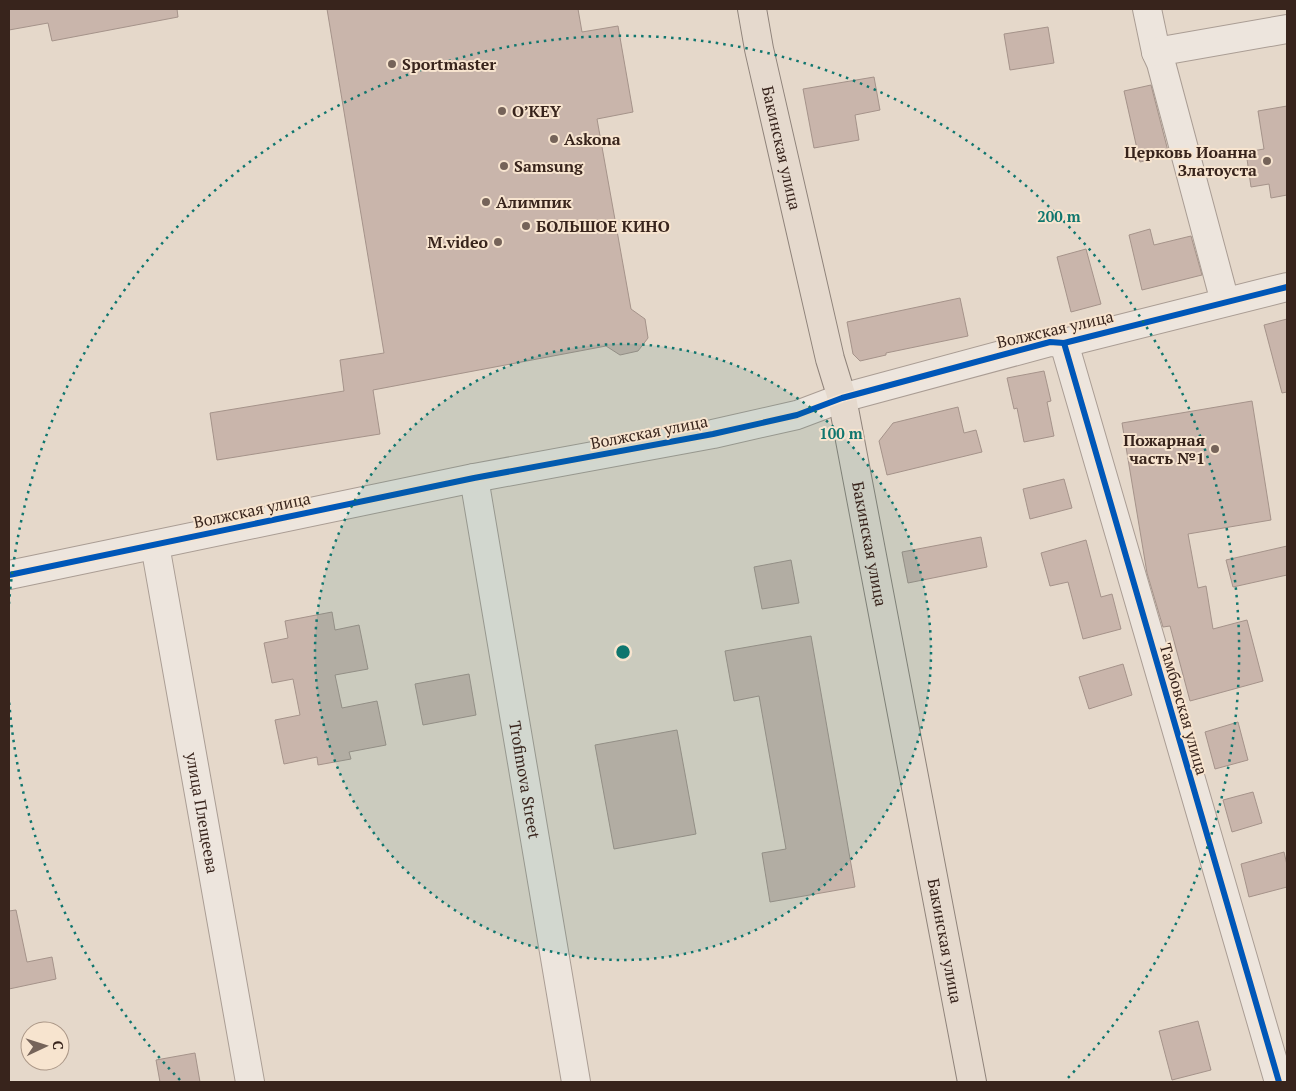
<svg xmlns="http://www.w3.org/2000/svg" width="1296" height="1091" font-family="'PT Serif',serif">
	<style>
		.building { fill: #c9b5ab; stroke: #a5938a }
		.lines { fill: none; stroke-linecap: round; stroke-linejoin: round }
		.minor-casing { stroke: #aa9d94; stroke-width: 30 }
		.major-casing { stroke: #8f837a; stroke-width: 30 }
		.minor { stroke: #ede5dd; stroke-width: 28 }
		.major { stroke: #e5d9cd; stroke-width: 28 }
		.cycleway-casing { stroke: #f7e4cf; stroke-width: 9 }
		.cycleway { stroke: #0057b8; stroke-width: 6 }
		.ring { fill: none; stroke: #0f766e; stroke-width: 2.5; stroke-dasharray: 2.5 5 }
		.poi-dot { fill: #756359; stroke: #f7e4cf; stroke-width: 2 }
		.labels { text-anchor: middle; stroke-width: 4; stroke-linejoin: round; paint-order: stroke }
		.poi-label { font-size: 16px; font-weight: bold; fill: #38241c; stroke: #f7e4cf; text-anchor: start }
		.street-label { font-size: 16px; fill: #38241c; stroke: #f7e4cf }
		.centre { fill: #0f766e; stroke: #f7e4cf; stroke-width: 2.5 }
		.ring-label { font-size: 15px; text-anchor: middle; font-weight: bold; fill: #0f766e; stroke: #f7e4cf; stroke-width: 4; stroke-linejoin: round; paint-order: stroke }
	</style>
	<rect width="100%" height="100%" fill="#e5d8ca"/>
	<!-- building -->
	<g class="building">
		<path d="M 9,9 L 177,9 L 178,17 L 52,41 L 48,23 L 9,30 Z"/>
		<path d="M 327,9 L 578,9 L 582,32 L 618,26 L 633,112 L 597,119 L 631,309 L 645,319 L 648,338 L 638,351 L 620,355 L 606,346 L 373,390 L 380,434 L 217,460 L 210,413 L 344,391 L 340,360 L 384,353 Z"/>
		<path d="M 1048,27 L 1054,63 L 1010,70 L 1004,34 Z"/>
		<path d="M 874,77 L 880,110 L 855,115 L 859,140 L 814,148 L 803,89 Z"/>
		<path d="M 1151,85 L 1169,155 L 1140,162 L 1124,91 Z"/>
		<path d="M 1287,106 L 1287,195 L 1271,198 L 1269,184 L 1251,187 L 1246,152 L 1264,149 L 1258,111 Z"/>
		<path d="M 1150,229 L 1154,245 L 1191,236 L 1202,275 L 1142,290 L 1129,235 Z"/>
		<path d="M 1086,249 L 1101,304 L 1071,312 L 1057,257 Z"/>
		<path d="M 960,298 L 968,336 L 886,353 L 886,355 L 860,361 L 853,354 L 847,322 Z"/>
		<path d="M 1287,319 L 1287,392 L 1282,393 L 1264,325 Z"/>
		<path d="M 1044,371 L 1051,401 L 1047,402 L 1054,436 L 1024,442 L 1017,408 L 1014,409 L 1007,378 Z"/>
		<path d="M 1252,401 L 1271,520 L 1188,534 L 1198,588 L 1206,586 L 1213,629 L 1247,620 L 1263,681 L 1190,701 L 1170,626 L 1163,627 L 1147,573 L 1122,423 Z"/>
		<path d="M 958,407 L 964,433 L 976,430 L 982,452 L 887,475 L 879,441 L 893,423 Z"/>
		<path d="M 1064,479 L 1072,508 L 1030,519 L 1023,489 Z"/>
		<path d="M 981,537 L 987,567 L 908,583 L 902,552 Z"/>
		<path d="M 1086,540 L 1101,597 L 1112,594 L 1121,629 L 1083,639 L 1068,582 L 1050,586 L 1041,553 Z"/>
		<path d="M 1287,546 L 1287,575 L 1233,587 L 1226,560 Z"/>
		<path d="M 791,560 L 799,603 L 762,609 L 754,567 Z"/>
		<path d="M 332,612 L 335,630 L 359,625 L 368,669 L 335,675 L 342,708 L 377,701 L 386,745 L 349,752 L 351,759 L 318,765 L 317,757 L 284,764 L 275,720 L 300,715 L 293,679 L 272,683 L 264,643 L 288,638 L 285,621 Z"/>
		<path d="M 811,636 L 855,887 L 770,902 L 762,853 L 786,849 L 759,696 L 734,701 L 725,651 Z"/>
		<path d="M 1123,664 L 1132,695 L 1089,709 L 1079,677 Z"/>
		<path d="M 469,674 L 476,715 L 423,725 L 415,684 Z"/>
		<path d="M 1238,722 L 1248,760 L 1215,769 L 1205,732 Z"/>
		<path d="M 677,730 L 696,834 L 614,849 L 595,745 Z"/>
		<path d="M 1253,792 L 1262,823 L 1232,832 L 1223,800 Z"/>
		<path d="M 1284,852 L 1287,865 L 1287,887 L 1249,897 L 1241,864 Z"/>
		<path d="M 16,910 L 27,962 L 52,957 L 56,979 L 9,989 L 9,911 Z"/>
		<path d="M 1198,1021 L 1211,1070 L 1172,1080 L 1159,1031 Z"/>
		<path d="M 195,1053 L 200,1082 L 160,1082 L 156,1060 Z"/>
	</g>
	<g class="lines">
		<defs>
			<g id="minor">
				<path d="M 1147,9 L 1156,52 L 1161,63 L 1225,302"/>
				<path d="M 1156,52 L 1287,29"/>
				<path d="M 1064,343 L 1279,1082"/>
				<path id="s1" d="M 474,478 L 576,1082"/>
				<path id="s2" d="M 155,545 L 250,1082"/>
				<path d="M 9,575 L 474,478 L 713,434 L 797,415 L 842,398 L 1050,342 L 1064,343 L 1287,287"/>
			</g>
			<g id="major">
				<path id="s3" d="M 752,9 L 759,49 L 830,359 L 842,398 L 972,1082"/>
			</g>
		</defs>
		<!-- minor casing -->
		<use href="#minor" class="minor-casing"/>
		<!-- major casing -->
		<use href="#major" class="major-casing"/>
		<!-- minor -->
		<use href="#minor" class="minor"/>
		<!-- major -->
		<use href="#major" class="major"/>
		<defs>
			<g id="cycleway">
				<path d="M 1064,343 L 1279,1082"/>
				<path d="M 9,575 L 474,478 L 713,434 L 797,415 L 842,398 L 1050,342 L 1064,343 L 1287,287"/>
			</g>
		</defs>
		<!-- cycleway casing -->
		<use href="#cycleway" class="cycleway-casing"/>
		<!-- cycleway -->
		<use href="#cycleway" class="cycleway"/>
	</g>
	<!-- distance rings -->
	<circle cx="623" cy="652" r="308" fill="#0f766e" fill-opacity=".12"/>
	<g class="ring">
		<circle cx="623" cy="652" r="308"/>
		<path d="M180 1080A616 616 0 0 1 9 700M9 604A616 616 0 1 1 1066 1080"/>
	</g>
	<!-- markers -->
	<g class="poi-dot">
		<circle cx="392" cy="64" r="5"/>
		<circle cx="502" cy="111" r="5"/>
		<circle cx="554" cy="139" r="5"/>
		<circle cx="1267" cy="161" r="5"/>
		<circle cx="504" cy="166" r="5"/>
		<circle cx="486" cy="202" r="5"/>
		<circle cx="526" cy="226" r="5"/>
		<circle cx="498" cy="242" r="5"/>
		<circle cx="1215" cy="449" r="5"/>
	</g>
	<g class="labels">
		<!-- poi labels -->
		<g class="poi-label">
			<text x="402" y="70">Sportmaster</text>
			<text x="512" y="117">O’KEY</text>
			<text x="564" y="145">Askona</text>
			<text x="1257" y="158" text-anchor="end">Церковь Иоанна<tspan x="1257" dy="18">Златоуста</tspan></text>
			<text x="514" y="172">Samsung</text>
			<text x="496" y="208">Алимпик</text>
			<text x="536" y="232">БОЛЬШОЕ КИНО</text>
			<text x="488" y="248" text-anchor="end">M.video</text>
			<text x="1205" y="446" text-anchor="end">Пожарная<tspan x="1205" dy="18">часть №1</tspan></text>
		</g>
		<!-- street labels -->
		<g class="street-label">
			<text dy="6" stroke="none"><textPath href="#s3" startOffset="142">Бакинская улица</textPath></text>
			<text transform="translate(1055 329) rotate(-13)" y="6">Волжская улица</text>
			<text transform="translate(649 432) rotate(-11)" y="6">Волжская улица</text>
			<text transform="translate(252 510) rotate(-12)" y="6">Волжская улица</text>
			<text dy="6" stroke="none"><textPath href="#s3" startOffset="548">Бакинская улица</textPath></text>
			<text transform="translate(1184 709) rotate(74)" y="6">Тамбовская улица</text>
			<text dy="6" stroke="none"><textPath href="#s1" startOffset="306">Trofimova Street</textPath></text>
			<text dy="6" stroke="none"><textPath href="#s2" startOffset="272">улица Плещеева</textPath></text>
			<text dy="6" stroke="none"><textPath href="#s3" startOffset="952">Бакинская улица</textPath></text>
		</g>
	</g>
	<circle cx="623" cy="652" r="8" class="centre"/>
	<g class="ring-label">
		<text x="1059" y="222">200 m</text>
		<text x="841" y="439">100 m</text>
	</g>
	<!-- border -->
	<rect width="1296" height="1091" fill="none" stroke="#38241c" stroke-width="20"/>
	<!-- north arrow -->
	<g transform="translate(45 1046) rotate(86)"><circle r="24" fill="#f7e4cf" stroke="#ab9787"/>
	<path d="M0-4L9 19L0 12L-9 19Z" fill="#756359"/>
	<text y="-8" font-size="14" font-weight="bold" text-anchor="middle" fill="#38241c">С</text>
	</g>
</svg>
